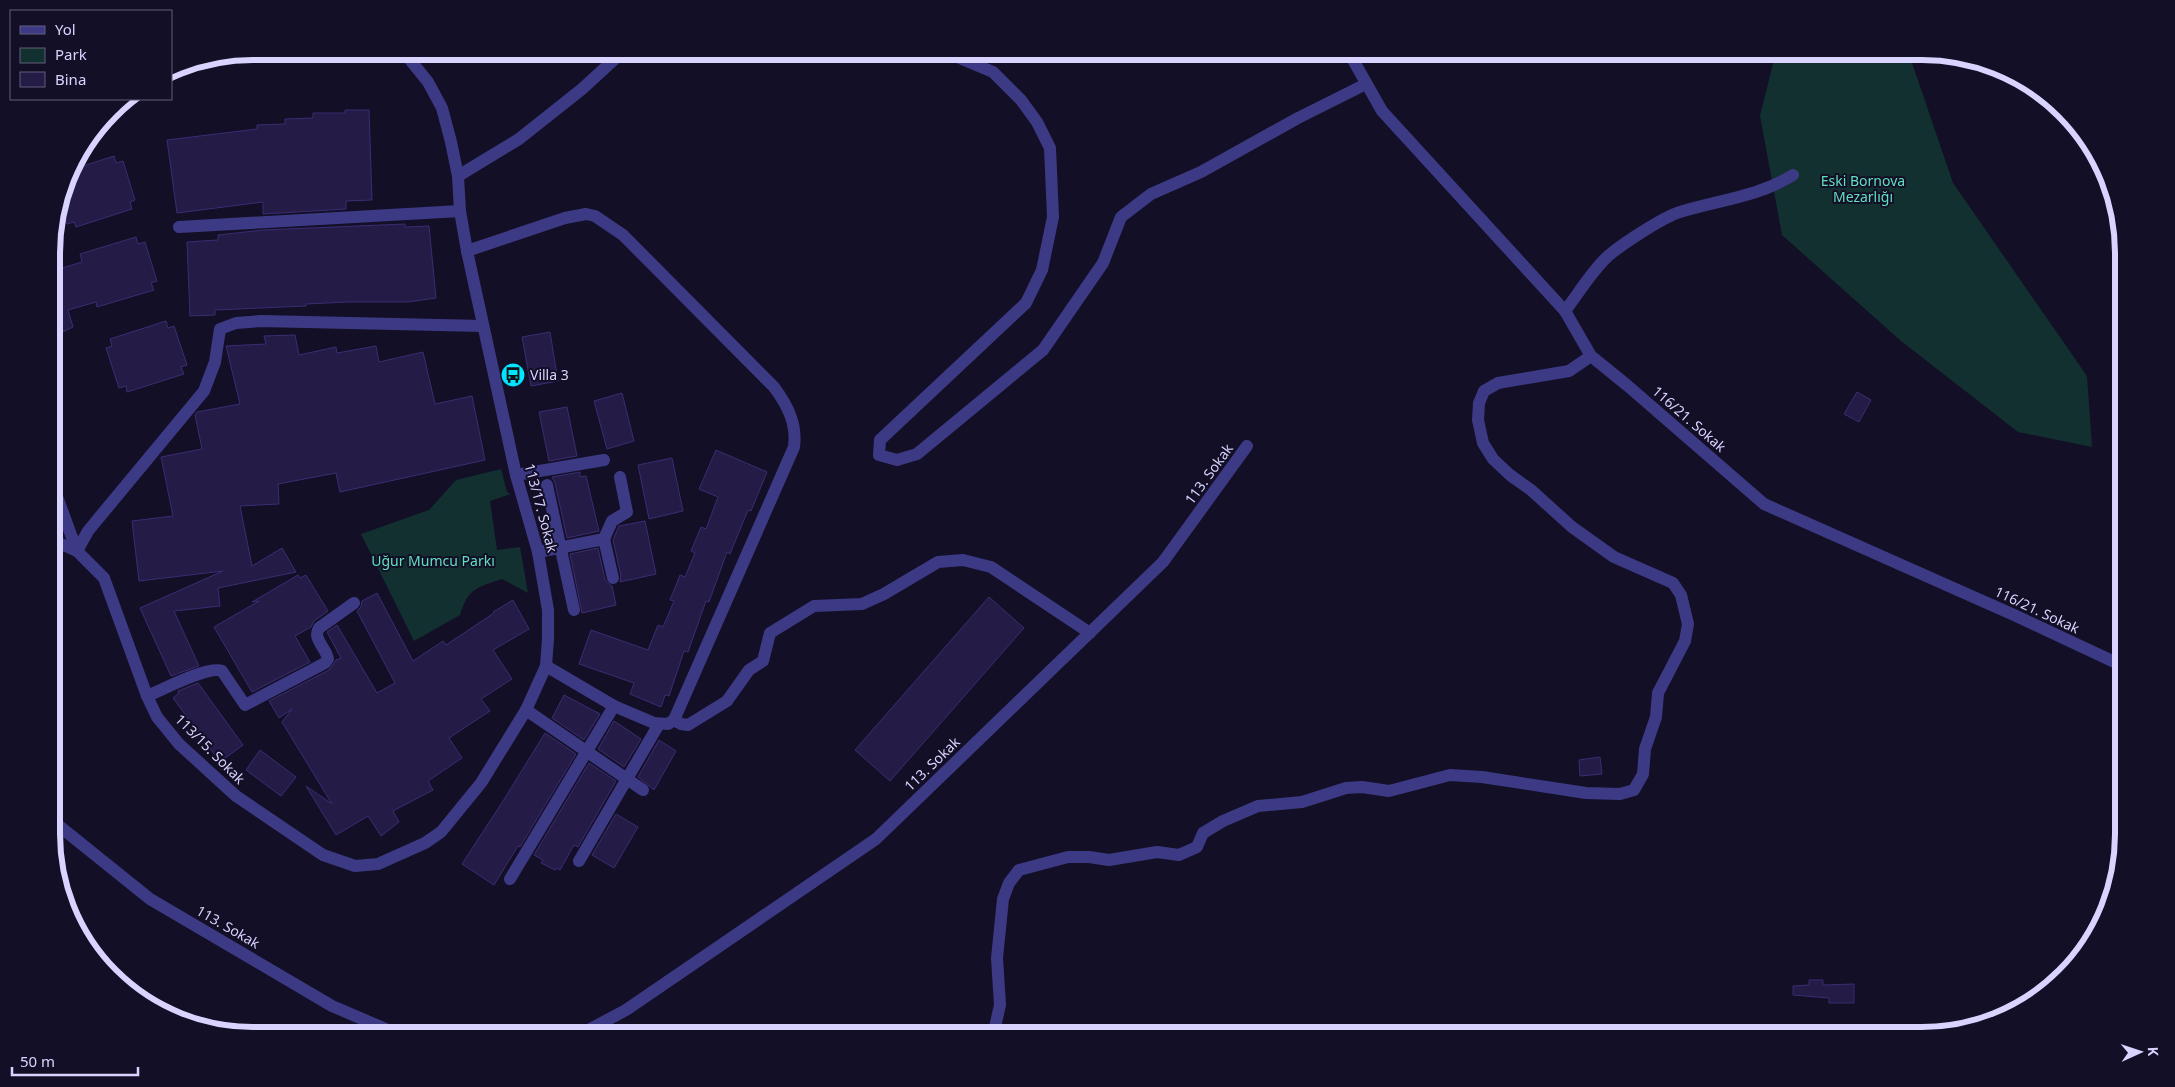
<svg xmlns="http://www.w3.org/2000/svg" width="2175" height="1087" font-family="'Noto Sans',sans-serif">
	<style>
		.green { fill: #12302f }
		.building { fill: #241b47; stroke: #3b2d73 }
		.lines { fill: none; stroke-linecap: round; stroke-linejoin: round }
		.minor { stroke: #3d3a85; stroke-width: 12 }
		.labels { text-anchor: middle; stroke-width: 4; stroke-linejoin: round; paint-order: stroke }
		.park-label { font-size: 14px; fill: #5fe0c0; stroke: #130f26 }
		.poi-label { font-size: 14px; fill: #d9d4ff; stroke: #130f26; text-anchor: start }
		.street-label { font-size: 14px; fill: #d9d4ff; stroke: #130f26 }
		.rim { fill: none; stroke: #d9d4ff; stroke-width: 6 }
	</style>
	<rect width="100%" height="100%" fill="#130f26"/>
	<!-- green -->
	<g class="green">
		<path d="M 1776,51 L 1908,51 L 1953,183 L 2087,376 L 2092,447 L 2018,432 L 1901,341 L 1782,235 L 1760,116 Z"/>
		<path d="M 501,469 L 507,492 L 511,494 L 490,501 L 497,550 L 520,547 L 528,593 L 502,579 C 478,587 468,588 460,615 L 414,641 L 361,534 L 429,510 L 456,480 Z"/>
	</g>
	<!-- building -->
	<g class="building">
		<path d="M 345,110 L 369,110 L 372,200 L 346,201 L 346,209 L 263,214 L 263,202 L 177,213 L 167,140 L 257,129 L 257,125 L 285,124 L 285,119 L 313,118 L 313,113 L 345,113 Z"/>
		<path d="M 114,156 L 116,163 L 123,161 L 135,200 L 130,202 L 132,209 L 76,227 L 74,222 L 67,224 L 61,205 L 71,170 Z"/>
		<path d="M 405,224 L 405,227 L 429,226 L 436,298 L 408,302 L 349,302 L 306,304 L 306,306 L 215,310 L 215,315 L 190,316 L 187,242 L 218,240 L 218,235 L 263,230 Z"/>
		<path d="M 136,237 L 138,244 L 145,242 L 157,281 L 151,283 L 154,290 L 97,307 L 96,302 L 68,310 L 73,327 L 52,337 L 52,271 L 82,262 L 80,254 Z"/>
		<path d="M 166,321 L 168,328 L 174,326 L 187,365 L 181,367 L 184,374 L 127,392 L 126,386 L 119,388 L 106,348 L 112,346 L 110,339 Z"/>
		<path d="M 550,332 L 558,381 L 531,386 L 522,337 Z"/>
		<path d="M 295,335 L 299,355 L 336,347 L 337,353 L 376,346 L 379,362 L 423,352 L 435,404 L 472,396 L 485,460 L 340,492 L 336,473 L 278,484 L 279,504 L 240,506 L 252,566 L 282,548 L 296,572 L 218,588 L 220,606 L 174,611 L 199,666 L 171,676 L 140,608 L 223,571 L 139,581 L 132,521 L 173,516 L 161,457 L 202,449 L 195,415 L 197,412 L 240,404 L 226,346 L 266,344 L 264,336 Z"/>
		<path d="M 1857,392 L 1871,400 L 1859,422 L 1844,414 Z"/>
		<path d="M 622,393 L 634,441 L 607,449 L 594,401 Z"/>
		<path d="M 567,407 L 577,456 L 549,461 L 539,412 Z"/>
		<path d="M 716,450 L 767,472 L 751,511 L 748,510 L 730,554 L 727,552 L 709,602 L 706,601 L 688,652 L 684,651 L 669,696 L 665,695 L 661,707 L 630,694 L 634,683 L 579,664 L 591,630 L 648,650 L 658,625 L 663,627 L 674,601 L 670,600 L 680,575 L 685,577 L 695,553 L 691,551 L 701,527 L 706,529 L 718,497 L 699,489 Z"/>
		<path d="M 672,458 L 683,511 L 649,519 L 638,465 Z"/>
		<path d="M 580,472 L 580,477 L 586,476 L 599,531 L 567,538 L 555,483 L 552,477 Z"/>
		<path d="M 645,521 L 656,574 L 620,582 L 621,576 L 613,540 L 619,526 Z"/>
		<path d="M 598,548 L 605,580 L 612,586 L 616,605 L 582,613 L 570,554 Z"/>
		<path d="M 298,575 L 300,578 L 306,575 L 328,611 L 314,621 L 311,627 L 295,636 L 310,662 L 252,692 L 214,627 L 259,601 L 252,602 Z"/>
		<path d="M 377,593 L 413,661 L 443,641 L 446,645 L 494,613 L 493,612 L 513,600 L 529,629 L 493,650 L 512,679 L 481,699 L 490,711 L 449,738 L 462,758 L 428,781 L 433,790 L 393,811 L 399,822 L 381,836 L 368,816 L 336,835 L 306,786 L 332,804 L 282,722 L 292,709 L 279,718 L 269,701 L 329,670 L 336,660 L 341,658 L 327,632 L 337,625 L 377,693 L 395,683 L 357,611 L 361,607 L 362,601 Z"/>
		<path d="M 989,597 L 1024,628 L 890,781 L 855,750 Z"/>
		<path d="M 198,683 L 243,745 L 220,762 L 173,698 L 179,693 L 178,691 Z"/>
		<path d="M 564,695 L 600,714 L 584,740 L 552,718 Z"/>
		<path d="M 614,721 L 641,739 L 624,767 L 598,749 Z"/>
		<path d="M 545,733 L 576,754 L 520,847 L 518,846 L 494,885 L 462,864 L 503,801 Z"/>
		<path d="M 659,740 L 676,751 L 654,790 L 638,777 Z"/>
		<path d="M 260,750 L 296,777 L 281,796 L 246,770 Z"/>
		<path d="M 1600,757 L 1602,774 L 1580,776 L 1579,760 Z"/>
		<path d="M 589,763 L 616,781 L 578,847 L 574,845 L 560,870 L 556,868 L 555,870 L 541,863 L 543,860 L 534,855 Z"/>
		<path d="M 616,814 L 638,827 L 614,868 L 592,855 Z"/>
		<path d="M 1809,980 L 1823,980 L 1823,985 L 1854,984 L 1854,1003 L 1829,1003 L 1829,998 L 1793,995 L 1793,986 L 1809,985 Z"/>
	</g>
	<g class="lines">
		<!-- minor -->
		<g class="minor">
			<path d="M 943,51 L 993,72 L 1021,100 L 1037,122 L 1050,148 L 1053,217 L 1042,270 L 1026,303 L 880,440 L 879,455 L 897,460 L 917,454 L 1043,350 L 1103,263 L 1121,217 L 1151,194 L 1201,172 L 1298,118 L 1366,84"/>
			<path d="M 1348,51 L 1382,111 L 1565,311 L 1591,356 L 1628,386 L 1764,504 L 2014,615 L 2123,666"/>
			<path d="M 458,176 L 519,139 L 582,89 L 618,56 L 632,51"/>
			<path d="M 179,227 L 460,211"/>
			<path d="M 467,251 L 565,218 L 586,214 L 595,216 L 623,235 L 774,387 C 788,406 797,424 794,447 L 674,720 L 668,724 L 654,723 L 614,706 L 546,666"/>
			<path d="M 1565,311 C 1578,294 1590,274 1605,259 C 1617,247 1663,217 1680,212 C 1718,200 1758,197 1793,175"/>
			<path d="M 516,475 L 604,460"/>
			<path d="M 52,483 L 77,551 L 104,578 L 147,696 L 157,717 L 179,744 L 236,796 L 323,855 L 355,866 L 378,864 L 425,843 L 441,832 L 481,783 L 526,710 L 546,666 L 548,639 L 548,610 L 538,552 L 516,475 L 467,251 L 460,211 L 458,176 L 451,142 L 442,108 L 428,82 L 403,51"/>
			<path d="M 547,485 L 574,610"/>
			<path d="M 604,539 L 612,521 L 627,512 L 620,477"/>
			<path d="M 52,540 L 77,551"/>
			<path d="M 77,551 L 88,531 L 204,391 L 215,362 L 220,329 L 236,323 L 261,321 L 483,326"/>
			<path d="M 538,552 L 604,539 L 613,578"/>
			<path d="M 147,696 C 162,690 209,665 222,671 L 245,705 L 325,663 L 328,659 C 326,647 312,639 319,628 L 354,603"/>
			<path d="M 526,710 L 643,790"/>
			<path d="M 674,720 L 681,724 L 688,725 L 727,701 L 749,670 L 763,661 L 770,633 L 814,606 L 862,604 L 884,594 L 938,562 L 963,560 L 991,567 L 1090,633"/>
			<path d="M 53,821 L 150,899 L 332,1006 L 402,1036"/>
			<path d="M 579,861 L 659,724"/>
			<path d="M 510,879 L 614,706"/>
			<path d="M 577,1036 L 626,1010 L 876,839 L 1163,562 L 1247,446"/>
			<path d="M 993,1036 L 1000,1005 L 997,958 L 1003,899 L 1009,883 L 1019,870 L 1068,857 L 1089,857 L 1109,860 L 1157,852 L 1179,855 L 1197,847 L 1203,833 L 1223,821 L 1258,806 L 1302,802 L 1346,788 L 1362,787 L 1389,791 L 1450,775 L 1482,777 L 1586,793 L 1620,794 L 1634,790 L 1643,774 L 1645,749 L 1656,717 L 1658,693 L 1685,641 L 1688,624 L 1681,595 L 1673,583 L 1614,557 L 1572,527 L 1531,490 L 1510,475 L 1493,459 L 1483,443 L 1478,420 L 1479,403 L 1484,391 L 1498,383 L 1569,371 L 1591,356"/>
		</g>
	</g>
	<!-- icons -->
	<defs>
		<symbol id="bus-disc" viewBox="-11 -11 22 22"><circle r="9.5" fill="#00e5ff" stroke="#130f26"/><path d="M-5-6H5V4H4V6H2V4H-2V6H-4V4H-5ZM-3.5-4V0h7V-4ZM-3.5 1.2v1.5H-2V1.2ZM2 1.2v1.5H3.5V1.2Z" fill="#111"/></symbol>
	</defs>
	<g fill-rule="evenodd">
		<use href="#bus-disc" x="499" y="361" width="28" height="28"/>
	</g>
	<g class="labels">
		<!-- park labels -->
		<g class="park-label">
			<text x="1863" y="186">Eski Bornova<tspan x="1863" dy="16">Mezarlığı</tspan></text>
			<text x="433" y="566">Uğur Mumcu Parkı</text>
		</g>
		<!-- poi labels -->
		<g class="poi-label">
			<text x="530" y="380">Villa 3</text>
		</g>
		<!-- street labels -->
		<g class="street-label">
			<text transform="translate(1689 419) rotate(41)" y="5">116/21. Sokak</text>
			<text transform="translate(1209 474) rotate(-54)" y="5">113. Sokak</text>
			<text transform="translate(541 508) rotate(75)" y="5">113/17. Sokak</text>
			<text transform="translate(2037 610) rotate(25)" y="5">116/21. Sokak</text>
			<text transform="translate(210 749) rotate(45)" y="5">113/15. Sokak</text>
			<text transform="translate(932 764) rotate(-44)" y="5">113. Sokak</text>
			<text transform="translate(228 927) rotate(30)" y="5">113. Sokak</text>
		</g>
	</g>
	<!-- crop -->
	<path d="M0 0H2175V1087H0ZM253 60H1922A193 193 0 0 1 2115 253V834A193 193 0 0 1 1922 1027H253A193 193 0 0 1 60 834V253A193 193 0 0 1 253 60Z" fill="#130f26" fill-rule="evenodd"/>
	<path class="rim" d="M253 60H1922A193 193 0 0 1 2115 253V834A193 193 0 0 1 1922 1027H253A193 193 0 0 1 60 834V253A193 193 0 0 1 253 60Z"/>
	<!-- legend -->
	<rect x="10" y="10" width="162" height="90" fill="#130f26" stroke="#625e7d"/>
	<rect x="20" y="26" width="25" height="8" fill="#3d3a85" stroke="#625e7d"/>
	<text x="55" y="35" font-size="15" fill="#d9d4ff">Yol</text>
	<rect x="20" y="48" width="25" height="15" fill="#12302f" stroke="#625e7d"/>
	<text x="55" y="60" font-size="15" fill="#d9d4ff">Park</text>
	<rect x="20" y="72" width="25" height="15" fill="#241b47" stroke="#625e7d"/>
	<text x="55" y="85" font-size="15" fill="#d9d4ff">Bina</text>
	<!-- north arrow -->
	<g transform="translate(2140 1052) rotate(87)" stroke="#130f26" stroke-width="4" paint-order="stroke">
	<path d="M0-4L9 19L0 12L-9 19Z" fill="#d9d4ff"/>
	<text y="-8" font-size="14" font-weight="bold" text-anchor="middle" fill="#d9d4ff">K</text>
	</g>
	<!-- scale -->
	<path d="M12 1067v8h126v-8" fill="none" stroke="#d9d4ff" stroke-width="2.5"/>
	<text x="20" y="1067" font-size="15" fill="#d9d4ff" stroke="#130f26" stroke-width="4" paint-order="stroke">50 m</text>
</svg>
